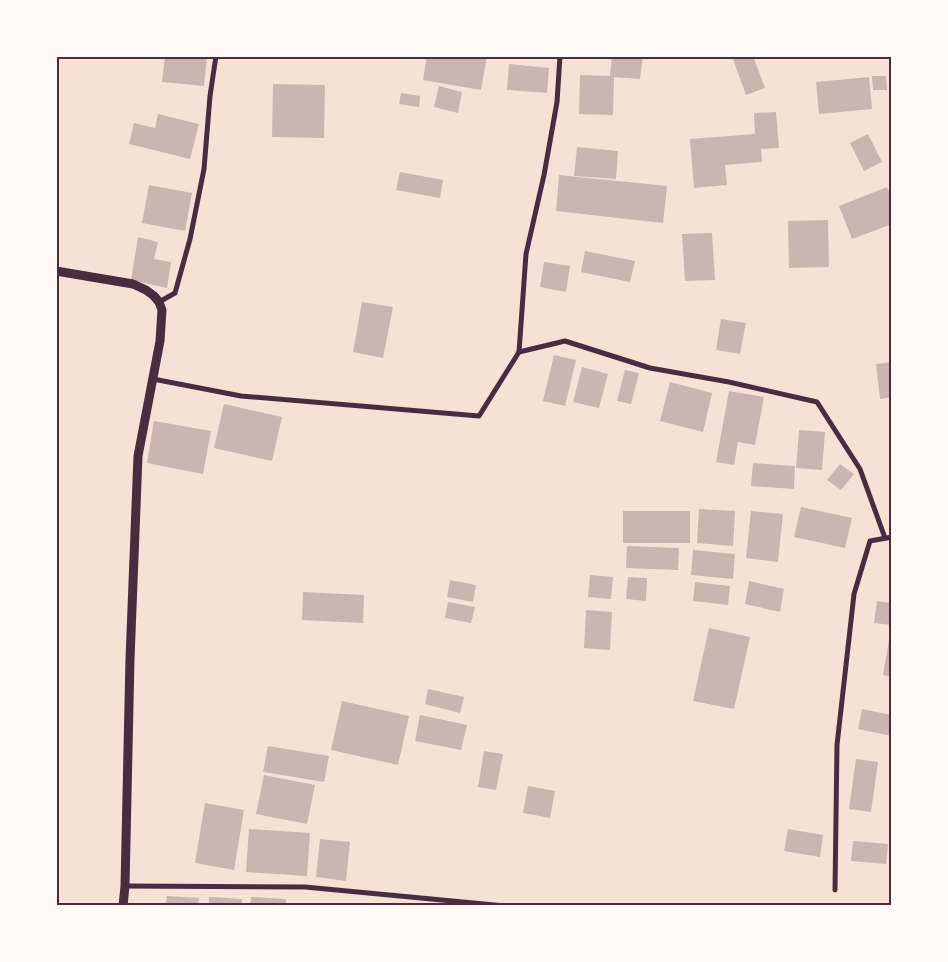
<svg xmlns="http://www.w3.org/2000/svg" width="948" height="962" font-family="Karla,sans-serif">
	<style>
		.building { fill: #ccb4b1 }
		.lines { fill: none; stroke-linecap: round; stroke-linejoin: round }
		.minor { stroke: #4a2c40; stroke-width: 5 }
		.tertiary { stroke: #4a2c40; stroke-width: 9 }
		.neatline { fill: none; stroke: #4a2c40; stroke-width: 2 }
	</style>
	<rect width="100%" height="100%" fill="#f7e1d7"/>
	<!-- building -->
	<g class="building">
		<path d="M 165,56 L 207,56 L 204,86 L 162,82 Z"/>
		<path d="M 427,56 L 487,56 L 481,90 L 423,80 Z"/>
		<path d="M 612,56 L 643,56 L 640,79 L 614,77 L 613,115 L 579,114 L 580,75 L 610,76 Z"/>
		<path d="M 739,56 L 753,56 L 765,88 L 746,95 L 733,59 Z"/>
		<path d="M 509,64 L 549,68 L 547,93 L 507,90 Z"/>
		<path d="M 872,76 L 886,76 L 887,90 L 873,90 Z"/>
		<path d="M 869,77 L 872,109 L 819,114 L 816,82 Z"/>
		<path d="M 273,84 L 325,85 L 324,138 L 272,137 Z"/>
		<path d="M 439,86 L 462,92 L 458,113 L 434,107 Z"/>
		<path d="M 401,93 L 420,96 L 419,107 L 399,104 Z"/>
		<path d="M 776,112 L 779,148 L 761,149 L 762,162 L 725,165 L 727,185 L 694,188 L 690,139 L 755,134 L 754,113 Z"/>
		<path d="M 158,114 L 199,124 L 190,159 L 129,144 L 134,123 L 155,128 Z"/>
		<path d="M 868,134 L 882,162 L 864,171 L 850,143 Z"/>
		<path d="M 577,147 L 618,151 L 616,179 L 574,176 Z"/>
		<path d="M 400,172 L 443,180 L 440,198 L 396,190 Z"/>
		<path d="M 559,175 L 667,186 L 663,223 L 556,211 Z"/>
		<path d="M 149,185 L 192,193 L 185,231 L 142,223 Z"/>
		<path d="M 887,187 L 892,200 L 892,224 L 852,239 L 839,206 Z"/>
		<path d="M 828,220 L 829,267 L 789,268 L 788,221 Z"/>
		<path d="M 712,233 L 715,280 L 685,281 L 682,234 Z"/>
		<path d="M 138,237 L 158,242 L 154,259 L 171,262 L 167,288 L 131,280 Z"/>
		<path d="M 585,251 L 635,261 L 630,282 L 581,272 Z"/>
		<path d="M 544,262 L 570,266 L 566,292 L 540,287 Z"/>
		<path d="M 362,302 L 393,307 L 383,358 L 353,352 Z"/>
		<path d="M 721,319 L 746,323 L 740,354 L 716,350 Z"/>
		<path d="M 554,355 L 576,360 L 565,406 L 543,401 Z"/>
		<path d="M 892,362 L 892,397 L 880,399 L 876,364 Z"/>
		<path d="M 582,367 L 608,374 L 599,408 L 573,402 Z"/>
		<path d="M 625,370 L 639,373 L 631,404 L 617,401 Z"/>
		<path d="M 670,382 L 712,393 L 703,432 L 660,421 Z"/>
		<path d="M 729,391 L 764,397 L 755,445 L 738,442 L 734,465 L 716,462 Z"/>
		<path d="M 224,404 L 282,417 L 272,461 L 214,448 Z"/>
		<path d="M 154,421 L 211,431 L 203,474 L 147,463 Z"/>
		<path d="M 799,430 L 825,432 L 822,470 L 796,468 Z"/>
		<path d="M 753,463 L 795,466 L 794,489 L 751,486 Z"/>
		<path d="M 840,464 L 854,474 L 841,490 L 827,480 Z"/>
		<path d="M 801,507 L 852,518 L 845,548 L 794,537 Z"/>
		<path d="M 699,509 L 735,511 L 733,546 L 697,543 Z"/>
		<rect x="623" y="511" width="67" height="32"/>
		<path d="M 751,511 L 783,514 L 778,562 L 746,558 Z"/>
		<path d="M 627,546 L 679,548 L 678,570 L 626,568 Z"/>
		<path d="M 693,550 L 735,554 L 733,579 L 691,575 Z"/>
		<path d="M 590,575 L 613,577 L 611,599 L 588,597 Z"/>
		<path d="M 628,577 L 647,578 L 646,601 L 626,599 Z"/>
		<path d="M 450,580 L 476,585 L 473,602 L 447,597 Z"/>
		<path d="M 749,581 L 784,589 L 780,612 L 745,604 Z"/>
		<path d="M 695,582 L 730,586 L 728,605 L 693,601 Z"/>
		<path d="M 303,592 L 364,595 L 363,623 L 302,620 Z"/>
		<path d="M 877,601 L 892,603 L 892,625 L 874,623 Z"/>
		<path d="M 448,602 L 475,607 L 471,623 L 445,618 Z"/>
		<path d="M 586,610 L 612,612 L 610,650 L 584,648 Z"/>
		<path d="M 709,628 L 750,637 L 734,709 L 693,701 Z"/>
		<path d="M 891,629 L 892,629 L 892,677 L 883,675 Z"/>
		<path d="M 428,689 L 464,697 L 460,713 L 425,704 Z"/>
		<path d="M 342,701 L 409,716 L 398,765 L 331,750 Z"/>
		<path d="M 862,709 L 892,715 L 892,736 L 858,729 Z"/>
		<path d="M 420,715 L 467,725 L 461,750 L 415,741 Z"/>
		<path d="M 268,746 L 329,756 L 324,782 L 263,772 Z"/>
		<path d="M 484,751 L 503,754 L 496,790 L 478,787 Z"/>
		<path d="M 856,759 L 878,762 L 871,812 L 849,809 Z"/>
		<path d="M 264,775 L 315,785 L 307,824 L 256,814 Z"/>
		<path d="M 528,786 L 555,791 L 550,818 L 523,813 Z"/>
		<path d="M 205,803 L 244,810 L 234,870 L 195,863 Z"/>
		<path d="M 249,829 L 310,833 L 307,876 L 246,872 Z"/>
		<path d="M 788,829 L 823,835 L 820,857 L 784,851 Z"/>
		<path d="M 320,839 L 350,842 L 346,881 L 316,877 Z"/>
		<path d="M 853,841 L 888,844 L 886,864 L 851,861 Z"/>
		<path d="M 167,896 L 199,898 L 198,906 L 166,906 Z"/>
		<path d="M 209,897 L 242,899 L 242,906 L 209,906 Z"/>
		<path d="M 251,897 L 286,899 L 286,906 L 250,906 Z"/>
	</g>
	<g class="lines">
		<!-- minor -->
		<g class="minor">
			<path d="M 159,302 L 175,293 L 190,239 L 204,169 L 210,96 L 216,56"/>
			<path d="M 519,352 L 565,341 L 650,368 L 729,382 L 817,402 L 860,469 L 885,538"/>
			<path d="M 153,379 L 241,396 L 479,416 L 519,352 L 526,254 L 544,175 L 557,102 L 560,56"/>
			<path d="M 125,886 L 305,887 L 505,906"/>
			<path d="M 835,890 L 837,745 L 854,594 L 870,541 L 892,537"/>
		</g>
		<!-- tertiary -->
		<path class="tertiary" d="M 56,271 L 133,284 L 146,290 L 154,296 L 159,302 L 162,310 L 160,341 L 138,456 L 130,659 L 125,886 L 123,906"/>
	</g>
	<!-- border -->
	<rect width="948" height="962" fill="none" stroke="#fffaf5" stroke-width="115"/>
	<rect x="58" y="58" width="832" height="846" class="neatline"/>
</svg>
